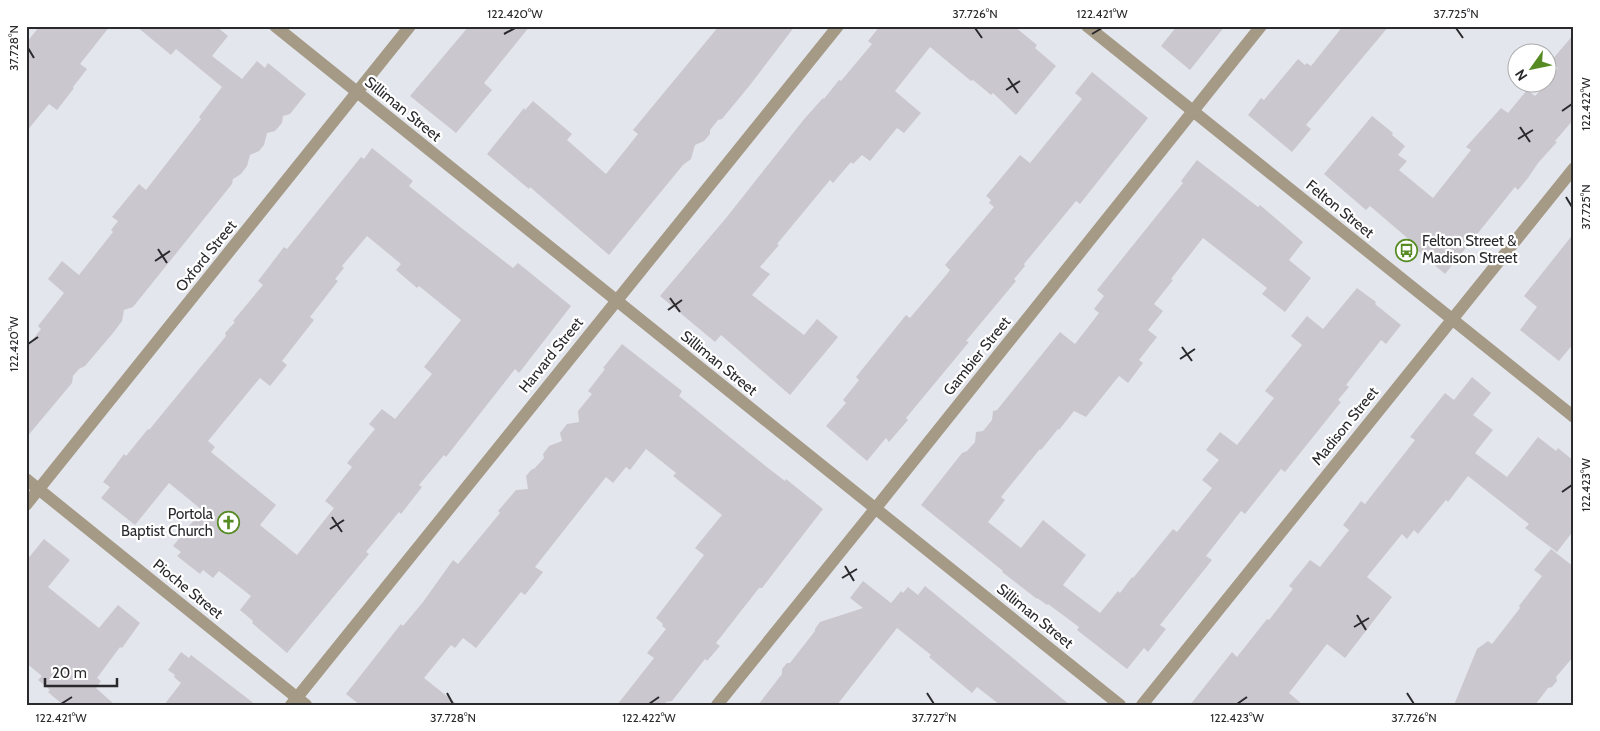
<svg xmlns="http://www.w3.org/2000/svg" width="1600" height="731" font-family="Cabin,sans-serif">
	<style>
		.building { fill: #cbc7ce; fill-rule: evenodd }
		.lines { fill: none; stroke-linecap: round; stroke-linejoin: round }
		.minor { stroke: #a59a86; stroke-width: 12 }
		.ticks { fill: none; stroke: #2a2a2d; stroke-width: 2 }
		.labels { text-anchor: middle; stroke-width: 4.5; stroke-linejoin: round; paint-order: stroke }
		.street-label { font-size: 15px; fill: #2a2a2d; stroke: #fff }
		.poi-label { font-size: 15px; fill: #2a2a2d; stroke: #fff; text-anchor: start }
		.neatline { fill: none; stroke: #2a2a2d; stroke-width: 2 }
		.ticks-label { font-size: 12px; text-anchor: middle; fill: #2a2a2d }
	</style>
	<rect width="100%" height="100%" fill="#e4e6ed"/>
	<!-- building -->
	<g class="building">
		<path d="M 40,26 L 110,26 L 80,64 L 87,69 L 73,87 L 74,88 L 57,110 L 49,104 L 26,132 L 26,43 Z"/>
		<path d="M 136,26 L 216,26 L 228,36 L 212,56 L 242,79 L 257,61 L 265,68 L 268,63 L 306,94 L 290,114 L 283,116 L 282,123 L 275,131 L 267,133 L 264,145 L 259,151 L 250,155 L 247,166 L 241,174 L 233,179 L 232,184 L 133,307 L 124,310 L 122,321 L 113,333 L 85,366 L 79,369 L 73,376 L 72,383 L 26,438 L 26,348 L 41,329 L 38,326 L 64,293 L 48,279 L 62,261 L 79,275 L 113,232 L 111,230 L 118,221 L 112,217 L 139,184 L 146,190 L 201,119 L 199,117 L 222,87 L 176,49 L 171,55 Z"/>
		<path d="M 469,26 L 530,26 L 484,83 L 492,90 L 456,133 L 410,96 Z"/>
		<path d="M 719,26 L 795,26 L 750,85 L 722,119 L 718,120 L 710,130 L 710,134 L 704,141 L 695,145 L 691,159 L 683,165 L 609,255 L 530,187 L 529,189 L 487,154 L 524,108 L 525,110 L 533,101 L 572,134 L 567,140 L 606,174 L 638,134 L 633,130 Z"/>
		<path d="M 880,26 L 1014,26 L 1037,45 L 1035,48 L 1056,66 L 1016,115 L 993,93 L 991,95 L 973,80 L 971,81 L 930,47 L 895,91 L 921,113 L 904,133 L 897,128 L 870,161 L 862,155 L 853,164 L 851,162 L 833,183 L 830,180 L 777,244 L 779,245 L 760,267 L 770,274 L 752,295 L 804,335 L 817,319 L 838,337 L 790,395 L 721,335 L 715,342 L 660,296 L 726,218 L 805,118 L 823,98 L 824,99 L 839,80 L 841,81 L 872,44 L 868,41 Z"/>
		<path d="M 1177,26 L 1225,26 L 1190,70 L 1161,46 Z"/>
		<path d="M 1343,26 L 1389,26 L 1306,125 L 1311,129 L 1292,152 L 1248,115 L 1261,98 L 1264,100 L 1298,59 L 1305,65 L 1307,63 L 1311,66 Z"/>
		<path d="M 1574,34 L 1574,119 L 1555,141 L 1557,142 L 1538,163 L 1528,178 L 1518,190 L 1515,187 L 1445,274 L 1410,244 L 1412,242 L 1370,206 L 1366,210 L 1324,174 L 1372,116 L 1393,133 L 1392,135 L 1405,146 L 1398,155 L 1407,161 L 1399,170 L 1433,198 L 1471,150 L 1466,147 L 1501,108 L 1508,113 L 1527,90 L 1535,96 L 1548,82 L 1558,68 L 1551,61 Z"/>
		<path d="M 1092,72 L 1148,118 L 1080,204 L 1076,201 L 1024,264 L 1025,266 L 1014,279 L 1016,281 L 966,341 L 969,342 L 906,418 L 908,420 L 889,442 L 886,438 L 867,461 L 826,426 L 846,403 L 843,400 L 859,380 L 856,377 L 906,315 L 910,318 L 947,274 L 950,270 L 945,265 L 994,207 L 989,203 L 991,200 L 986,196 L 1020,155 L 1030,163 L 1082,99 L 1075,93 Z"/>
		<path d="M 372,148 L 413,181 L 409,186 L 464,230 L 513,268 L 518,263 L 571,306 L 519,373 L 515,369 L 446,457 L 444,455 L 419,485 L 422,487 L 401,514 L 399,512 L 366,552 L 369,554 L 287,653 L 252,623 L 253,621 L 240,610 L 251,596 L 219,571 L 213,578 L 203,570 L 200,574 L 177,556 L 181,552 L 173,546 L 202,510 L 169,483 L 135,525 L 101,498 L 110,487 L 103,482 L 124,454 L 126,456 L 148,429 L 149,430 L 222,341 L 226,336 L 225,333 L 235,322 L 233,321 L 263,285 L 258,281 L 284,247 L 287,249 L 361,157 L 364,159 ZM 367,236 L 401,264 L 396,270 L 417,288 L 419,286 L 461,320 L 424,367 L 432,374 L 395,419 L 382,409 L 369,424 L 375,429 L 347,463 L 352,467 L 325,501 L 334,508 L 297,555 L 260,525 L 276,505 L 211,452 L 215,447 L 208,441 L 260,378 L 270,386 L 287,365 L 282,361 L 314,320 L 310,317 L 338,281 L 335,279 L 344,268 L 342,266 Z"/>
		<path d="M 1197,160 L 1258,207 L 1260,205 L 1303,242 L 1289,260 L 1311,278 L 1285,312 L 1262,294 L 1267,288 L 1203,238 L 1171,279 L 1173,280 L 1154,304 L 1163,311 L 1148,330 L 1157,337 L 1139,360 L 1143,363 L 1128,383 L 1119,376 L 1086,417 L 1074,411 L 1059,430 L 1058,429 L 1041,450 L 1040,449 L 1001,497 L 1005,500 L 988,522 L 1021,548 L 1043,520 L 1086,555 L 1063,585 L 1100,613 L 1118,591 L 1120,593 L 1132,577 L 1133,578 L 1173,529 L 1177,532 L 1212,488 L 1202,480 L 1219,460 L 1206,450 L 1220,432 L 1237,445 L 1274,398 L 1265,391 L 1302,345 L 1291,336 L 1307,316 L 1323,329 L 1357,288 L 1376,302 L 1375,304 L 1401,325 L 1386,344 L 1381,340 L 1346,385 L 1349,387 L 1338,400 L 1341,402 L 1285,472 L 1281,469 L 1245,514 L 1241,511 L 1206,556 L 1212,560 L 1160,625 L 1166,629 L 1148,652 L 1144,648 L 1127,669 L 1077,630 L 1079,627 L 1048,604 L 1047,605 L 1037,598 L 1037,599 L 1002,572 L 1003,571 L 921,505 L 962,453 L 967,451 L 975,442 L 976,432 L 983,431 L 992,420 L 993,411 L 997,410 L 1060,332 L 1075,344 L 1099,313 L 1094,309 L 1104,296 L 1097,290 L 1183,183 L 1181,181 Z"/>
		<path d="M 1574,233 L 1574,343 L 1559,361 L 1520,330 L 1537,307 L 1524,296 Z"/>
		<path d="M 622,344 L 682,391 L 679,396 L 768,468 L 785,481 L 786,479 L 823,509 L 762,588 L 759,588 L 716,643 L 720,646 L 707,661 L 705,659 L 672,701 L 666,702 L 664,705 L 617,705 L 654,658 L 647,653 L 666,629 L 662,626 L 663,624 L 656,618 L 704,555 L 695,548 L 722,515 L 673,476 L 676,473 L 646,449 L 630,470 L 626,467 L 613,483 L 606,477 L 535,567 L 543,572 L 525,595 L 521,592 L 476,648 L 463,638 L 455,648 L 451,645 L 424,678 L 458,705 L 360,705 L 346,694 L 401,624 L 403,626 L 423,602 L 453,560 L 458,564 L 500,513 L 498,511 L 516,490 L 528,489 L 526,476 L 531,470 L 535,468 L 544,458 L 543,454 L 549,446 L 562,441 L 560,433 L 567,424 L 579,422 L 578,411 L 592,394 L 588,391 L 605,369 L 603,368 Z"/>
		<path d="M 1472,377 L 1491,393 L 1473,415 L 1493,430 L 1475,453 L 1507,477 L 1538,437 L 1556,451 L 1558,448 L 1574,461 L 1574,530 L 1557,552 L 1525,528 L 1529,524 L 1468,476 L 1448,502 L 1446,500 L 1418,534 L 1414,530 L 1407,539 L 1402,534 L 1367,577 L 1392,597 L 1345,658 L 1327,644 L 1289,693 L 1303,705 L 1190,705 L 1232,652 L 1237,657 L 1267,619 L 1269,620 L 1293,589 L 1289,586 L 1310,560 L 1320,567 L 1349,530 L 1343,525 L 1361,501 L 1365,504 L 1415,440 L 1410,437 L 1445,393 L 1454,400 Z"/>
		<path d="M 44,539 L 70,560 L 48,587 L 99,628 L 118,605 L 140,623 L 122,648 L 120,647 L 97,678 L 101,681 L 96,688 L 115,705 L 63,705 L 48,692 L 50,690 L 38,680 L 42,676 L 26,663 L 26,561 Z"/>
		<path d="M 1551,549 L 1574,567 L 1574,656 L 1556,677 L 1557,681 L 1552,687 L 1548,688 L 1535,705 L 1454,705 L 1477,649 L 1488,641 L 1492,644 L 1520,608 L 1519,606 L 1542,576 L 1534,570 Z"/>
		<path d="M 863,581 L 891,603 L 901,591 L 903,593 L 908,587 L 918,595 L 925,586 L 1070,705 L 1000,705 L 977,687 L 972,693 L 929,657 L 931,655 L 897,628 L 837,705 L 758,705 L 782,674 L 782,669 L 787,663 L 790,663 L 815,631 L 815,629 L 820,622 L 863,608 L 850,598 Z"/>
		<path d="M 181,652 L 189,658 L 191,655 L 256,705 L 164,705 L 181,683 L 174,677 L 175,675 L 168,670 Z"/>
	</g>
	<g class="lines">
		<!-- minor -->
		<g class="minor">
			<path d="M 275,26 L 1120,705"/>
			<path d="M 1087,26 L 1574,417"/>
			<path d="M 26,479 L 306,705"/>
			<path d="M 26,505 L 410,26"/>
			<path d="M 291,705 L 838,26"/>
			<path d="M 717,705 L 875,509 L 1261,26"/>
			<path d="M 1142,705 L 1574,168"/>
		</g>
	</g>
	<!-- ticks -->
	<path class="ticks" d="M 975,28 L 982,38M 1456,28 L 1463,38M 504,34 L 515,28M 1092,34 L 1102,28M 28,48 L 34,58M 1008,78 L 1018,93M 1006,90 L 1020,81M 1562,111 L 1572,104M 1520,127 L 1530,142M 1518,139 L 1533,130M 1566,197 L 1572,207M 158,249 L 167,263M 155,261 L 170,251M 670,298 L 680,312M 668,310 L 682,300M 28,344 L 38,337M 1182,347 L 1192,361M 1180,359 L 1195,349M 1562,492 L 1572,485M 332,517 L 342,532M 330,529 L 344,520M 845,566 L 854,581M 842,578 L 857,569M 1357,615 L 1366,630M 1354,627 L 1369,618M 447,693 L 453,704M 927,693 L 934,704M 1407,693 L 1414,704M 61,704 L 72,697M 649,704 L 659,697M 1237,704 L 1247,697"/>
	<!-- icons -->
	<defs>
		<symbol id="bus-ring" viewBox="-11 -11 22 22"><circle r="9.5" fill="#fff" stroke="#568b24" stroke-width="1.5"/><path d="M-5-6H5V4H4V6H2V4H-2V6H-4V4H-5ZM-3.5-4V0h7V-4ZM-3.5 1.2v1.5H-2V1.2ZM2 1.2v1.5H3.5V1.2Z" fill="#568b24"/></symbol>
		<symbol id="church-ring" viewBox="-11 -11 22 22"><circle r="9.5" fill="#fff" stroke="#568b24" stroke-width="1.5"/><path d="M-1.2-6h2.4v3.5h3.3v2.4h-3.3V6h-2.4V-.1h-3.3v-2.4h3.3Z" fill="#568b24"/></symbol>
	</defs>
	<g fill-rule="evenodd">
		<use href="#bus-ring" x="1394" y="238" width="25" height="25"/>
		<use href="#church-ring" x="216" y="510" width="25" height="25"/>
	</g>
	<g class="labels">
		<!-- street labels -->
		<g class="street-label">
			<text transform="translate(403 109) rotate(39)" y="5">Silliman Street</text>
			<text transform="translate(1340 209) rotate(39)" y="5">Felton Street</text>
			<text transform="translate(206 256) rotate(-51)" y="5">Oxford Street</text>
			<text transform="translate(551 355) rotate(-51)" y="5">Harvard Street</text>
			<text transform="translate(977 356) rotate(-51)" y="5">Gambier Street</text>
			<text transform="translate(719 363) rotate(39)" y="5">Silliman Street</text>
			<text transform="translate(1345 426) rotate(-51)" y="5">Madison Street</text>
			<text transform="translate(188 589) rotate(39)" y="5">Pioche Street</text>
			<text transform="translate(1035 616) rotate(39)" y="5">Silliman Street</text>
		</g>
		<!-- poi labels -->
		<g class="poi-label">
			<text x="1422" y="246">Felton Street &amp;<tspan x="1422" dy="17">Madison Street</tspan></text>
			<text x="213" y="519" text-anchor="end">Portola<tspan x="213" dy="17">Baptist Church</tspan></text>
		</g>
	</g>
	<!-- border -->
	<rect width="1600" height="731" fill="none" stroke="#ffffff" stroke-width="55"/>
	<!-- north arrow -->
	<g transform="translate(1532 68) rotate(237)"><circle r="24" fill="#ffffff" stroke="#aaaaab"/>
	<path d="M0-4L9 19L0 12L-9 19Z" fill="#568b24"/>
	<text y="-8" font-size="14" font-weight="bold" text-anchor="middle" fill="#2a2a2d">N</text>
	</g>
	<!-- scale -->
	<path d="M45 678v8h72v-8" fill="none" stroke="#2a2a2d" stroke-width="2.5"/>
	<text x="52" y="678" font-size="15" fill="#2a2a2d" stroke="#ffffff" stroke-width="4" paint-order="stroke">20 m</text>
	<rect x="28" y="28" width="1544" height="676" class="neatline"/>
	<g class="ticks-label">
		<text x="515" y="18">122.420°W</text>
		<text x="975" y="18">37.726°N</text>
		<text x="1102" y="18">122.421°W</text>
		<text x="1456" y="18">37.725°N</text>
		<text transform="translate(14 48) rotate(-90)" y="4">37.728°N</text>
		<text transform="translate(1586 104) rotate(-90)" y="4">122.422°W</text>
		<text transform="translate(1586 207) rotate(-90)" y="4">37.725°N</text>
		<text transform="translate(14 344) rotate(-90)" y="4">122.420°W</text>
		<text transform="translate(1586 485) rotate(-90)" y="4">122.423°W</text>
		<text x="61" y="722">122.421°W</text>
		<text x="453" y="722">37.728°N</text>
		<text x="649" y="722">122.422°W</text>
		<text x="934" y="722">37.727°N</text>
		<text x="1237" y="722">122.423°W</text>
		<text x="1414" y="722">37.726°N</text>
	</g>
</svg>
